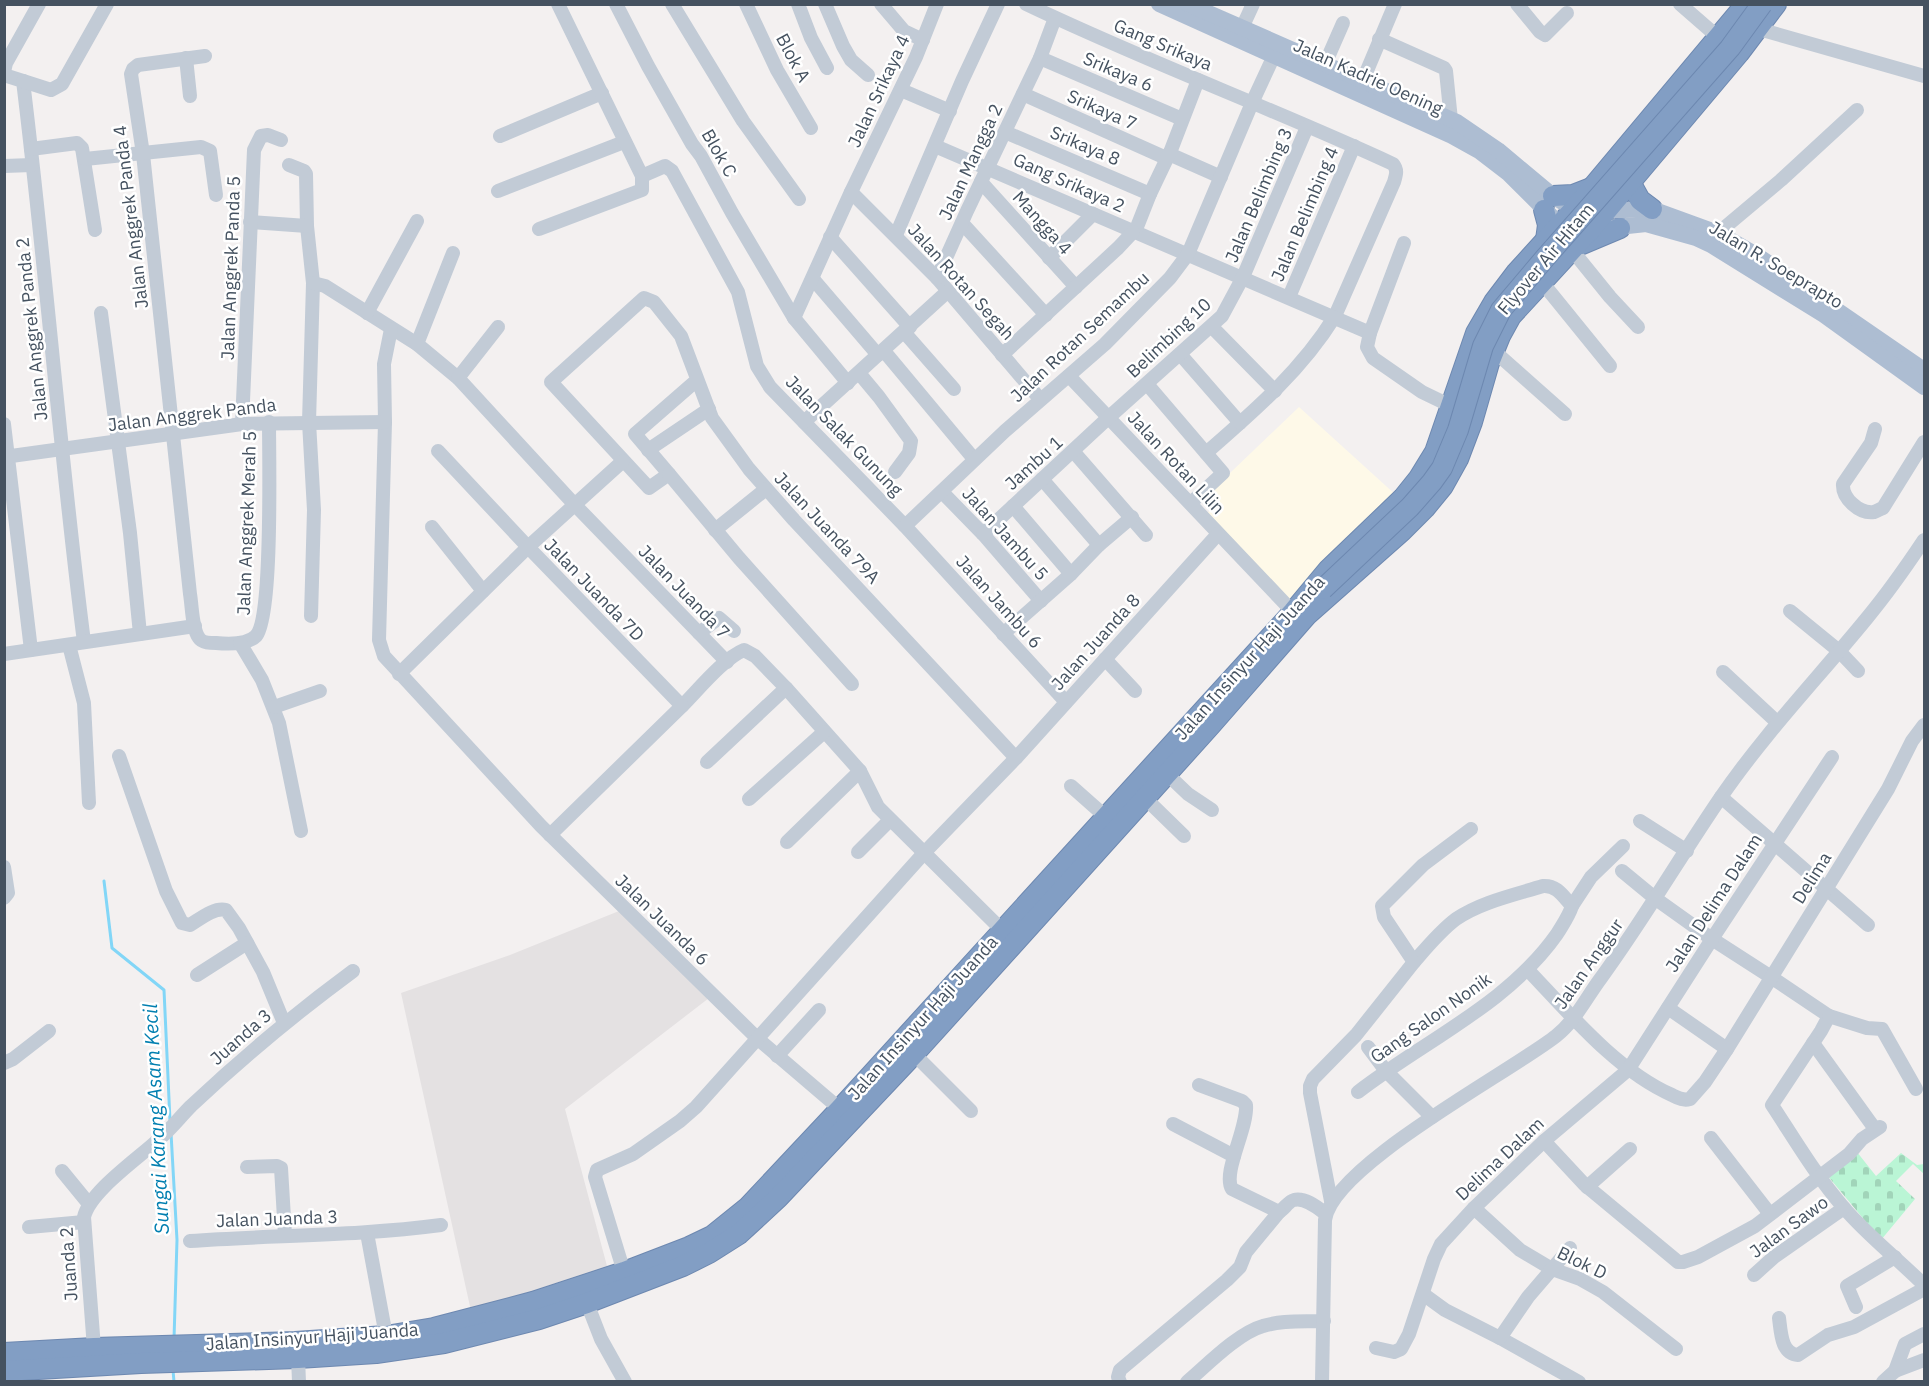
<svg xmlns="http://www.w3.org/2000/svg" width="1929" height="1386" font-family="'IBM Plex Sans',sans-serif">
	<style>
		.commercial { fill: #fef9e8 }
		.education { fill: #e4e1e2 }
		.cemetery { fill: url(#cemetery-stones) }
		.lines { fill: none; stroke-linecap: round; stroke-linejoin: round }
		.stream { stroke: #82d6f7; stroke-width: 3 }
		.highway-casing { stroke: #6d88b0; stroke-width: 22 }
		.minor { stroke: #c2cbd6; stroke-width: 14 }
		.major { stroke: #adbdd2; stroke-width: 16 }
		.highway { stroke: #829ec4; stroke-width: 20 }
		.highway-bridge-casing { stroke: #6d88b0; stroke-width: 22; stroke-linecap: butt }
		.highway-bridge { stroke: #829ec4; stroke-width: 20 }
		.labels { text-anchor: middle; stroke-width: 5; stroke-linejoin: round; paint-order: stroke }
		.street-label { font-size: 18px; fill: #455260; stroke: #fff }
		.water-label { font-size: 20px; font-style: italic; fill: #017fb0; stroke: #fff }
	</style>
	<defs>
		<pattern id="cemetery-stones" width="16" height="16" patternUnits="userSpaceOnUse" patternTransform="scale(1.5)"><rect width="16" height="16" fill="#baf5d5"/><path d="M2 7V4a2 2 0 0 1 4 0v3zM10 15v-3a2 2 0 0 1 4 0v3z" fill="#a1d4b9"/></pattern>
	</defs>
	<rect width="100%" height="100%" fill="#f3f0f0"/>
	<!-- commercial -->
	<path class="commercial" d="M 1299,407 L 1397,496 L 1289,604 L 1204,516 L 1215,506 L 1206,496 Z"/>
	<!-- education -->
	<path class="education" d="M 619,911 L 709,998 L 565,1109 L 607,1266 L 471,1311 L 401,993 L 510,955 Z"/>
	<!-- cemetery -->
	<path class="cemetery" d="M 1857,1152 L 1876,1176 L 1901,1153 L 1917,1165 L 1924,1164 L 1924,1174 L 1913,1164 L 1896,1181 L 1915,1199 L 1881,1240 L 1827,1175 Z"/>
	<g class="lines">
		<!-- stream -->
		<g class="stream">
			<path d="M 104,881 L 112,948 L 164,990 L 170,1121"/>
			<path d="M 171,1133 L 177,1240 L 174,1339"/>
			<path d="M 173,1370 L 174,1382"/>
		</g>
		<defs>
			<g id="highway">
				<path d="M 1630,182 L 1640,200 L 1652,209"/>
				<path d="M 1553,196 L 1573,195 L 1591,188"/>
				<path d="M 1544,210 L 1548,225 L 1546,240"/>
				<path d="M 1582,244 L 1620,228"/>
				<path d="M 4,1353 L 94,1348 L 295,1342 L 386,1336 L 434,1328 L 533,1302 L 624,1272 L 689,1247 L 712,1236 L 748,1207 L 840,1109 L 1293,612 L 1328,570 L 1403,498 L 1419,478 L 1435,452 L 1476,333 L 1494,302 L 1516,273 L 1575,208 L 1746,4"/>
				<path d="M 4,1371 L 141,1363 L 298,1358 L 376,1353 L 444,1343 L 539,1319 L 587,1303 L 683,1266 L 709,1253 L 739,1234 L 778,1198 L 914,1054 L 1210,726 L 1307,615 L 1402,531 L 1425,508 L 1443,486 L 1458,459 L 1472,422 L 1489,363 L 1500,336 L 1511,316 L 1591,229 L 1739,53 L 1776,4"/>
			</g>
		</defs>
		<!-- highway casing -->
		<use href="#highway" class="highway-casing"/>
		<!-- minor -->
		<g class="minor">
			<path d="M 616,4 L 648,66 L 692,144 L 701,156 L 732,213 L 794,318 L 848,383"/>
			<path d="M 672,4 L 743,121 L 799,199"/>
			<path d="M 746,4 L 777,70 L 811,128"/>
			<path d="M 798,4 L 811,38 L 827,68"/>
			<path d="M 825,4 L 843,46 L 851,60 L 868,75"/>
			<path d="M 881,4 L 904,31 L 923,40"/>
			<path d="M 1026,4 C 1147,62 1272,108 1393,164 C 1398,170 1396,175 1394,182 L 1335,316 C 1301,371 1253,412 1206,453"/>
			<path d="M 1517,4 L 1540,32 L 1545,35 L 1567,13"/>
			<path d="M 1680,4 L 1719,38"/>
			<path d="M 1242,28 L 1253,4"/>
			<path d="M 1759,29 L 1924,76"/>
			<path d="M 1379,39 L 1444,68 L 1446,71 L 1451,120"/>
			<path d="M 205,56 L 138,65 L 133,69 L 131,74 L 143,154 L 190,594 C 192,605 192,629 199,638 C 202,643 211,643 216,643 C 227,644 247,645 256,636 C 273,617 269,457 269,422"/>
			<path d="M 186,58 L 190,96"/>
			<path d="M 1040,58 L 1182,119"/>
			<path d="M 1325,64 L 1343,23"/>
			<path d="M 4,72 L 6,63 L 39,4"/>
			<path d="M 4,75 L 23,81 C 46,268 60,455 84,642"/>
			<path d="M 1363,80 L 1395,4"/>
			<path d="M 23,81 L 51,90 L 62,84 L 107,4"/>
			<path d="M 901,90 L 950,111"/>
			<path d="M 1023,94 L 1166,158"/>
			<path d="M 1005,132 L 1150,194"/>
			<path d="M 500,136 L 602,93"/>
			<path d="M 935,146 L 1370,333 L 1367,347 L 1373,358 L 1422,392 L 1451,406"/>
			<path d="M 31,149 L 77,143 L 82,148 L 95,230"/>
			<path d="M 1169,154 L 1221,177"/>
			<path d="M 85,159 L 201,147 L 210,151 L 216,195"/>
			<path d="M 289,165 L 304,171 L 306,174 L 307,226 L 313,283 L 309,422 L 314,510 L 311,616"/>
			<path d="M 4,166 L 32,165"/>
			<path d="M 642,176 L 665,166 L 672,171 L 738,292 L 757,366 L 770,387 L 905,526 L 1066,702"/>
			<path d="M 981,182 L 1076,287"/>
			<path d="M 498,191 L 624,142"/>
			<path d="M 851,192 L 937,278 L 1040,399"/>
			<path d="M 250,222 L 307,226"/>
			<path d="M 962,223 L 1046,315"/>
			<path d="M 539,229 L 642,190 L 642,176 L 558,4"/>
			<path d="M 1135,232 L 1150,194 L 1171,150 L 1198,80"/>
			<path d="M 1718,233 L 1781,180 L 1857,110"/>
			<path d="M 896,235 L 962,81 L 998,4"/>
			<path d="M 830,237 L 910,327"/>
			<path d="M 1572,250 L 1610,297 L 1638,327"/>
			<path d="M 1049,258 L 1093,214"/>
			<path d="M 937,278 L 967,211 L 1040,58 L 1055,18"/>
			<path d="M 813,279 L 878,355"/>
			<path d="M 1541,281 L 1610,366"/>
			<path d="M 313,283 L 325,286 L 417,344 L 458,378 L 574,504 L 727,662"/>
			<path d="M 1289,297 L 1354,146"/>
			<path d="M 101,313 L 130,533 L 140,634"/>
			<path d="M 367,313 L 417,221"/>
			<path d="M 794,318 L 851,192 L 916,57 L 937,4"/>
			<path d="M 1212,327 L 1275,391"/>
			<path d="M 391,329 L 384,364 L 385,422 L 379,640 L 384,656 L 541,826 L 758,1039 L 840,1109"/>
			<path d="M 904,332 L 954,389"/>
			<path d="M 1370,333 L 1404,243"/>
			<path d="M 417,344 L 453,253"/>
			<path d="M 884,351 L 974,459"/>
			<path d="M 1494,351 L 1565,414"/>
			<path d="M 1180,354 L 1240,423"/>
			<path d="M 1002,355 L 1118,248 L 1133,232"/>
			<path d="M 859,373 L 879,397 L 911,441 L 909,453 L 895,472"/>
			<path d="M 1069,376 L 1293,612"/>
			<path d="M 458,378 L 498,327"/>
			<path d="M 697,380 L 635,434 L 669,474 L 649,488 L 551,382 L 644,298 L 654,302 L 681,336 L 712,418 L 749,469 L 794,520 L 1016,758"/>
			<path d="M 1147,384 L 1223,473 L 1194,500"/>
			<path d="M 804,422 L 948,291"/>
			<path d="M 4,424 L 31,650"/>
			<path d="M 242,424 L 254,150 L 261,136 L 268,135 L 281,140"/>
			<path d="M 1875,429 L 1871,443 L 1843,484 C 1842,498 1859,514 1874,512 C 1877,511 1880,509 1883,508 L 1924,442"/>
			<path d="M 648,450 L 709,409"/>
			<path d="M 438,451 L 528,547 L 682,706 C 698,690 724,658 744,650 L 755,656 L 786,688 L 860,771 L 878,807 L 1003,931"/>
			<path d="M 1073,451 L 1146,535"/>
			<path d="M 4,457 L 242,424 L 385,422"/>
			<path d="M 669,474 L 739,558 L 852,684"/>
			<path d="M 1042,479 L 1099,545"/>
			<path d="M 942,492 L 983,534 L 1041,601"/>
			<path d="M 1013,506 L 1071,574"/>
			<path d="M 905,526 L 1005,431 L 1105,344 L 1170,278 L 1188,254 L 1252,103 L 1278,47"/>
			<path d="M 432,527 L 483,591"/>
			<path d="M 715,530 L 766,489"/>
			<path d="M 983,534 L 1108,418 L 1222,316 L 1243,277 L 1307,127"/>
			<path d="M 1790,611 L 1839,651 L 1858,671"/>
			<path d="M 699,633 L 719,618 L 734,631"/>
			<path d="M 1003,634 L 1071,574 L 1099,545 L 1132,517"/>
			<path d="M 240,643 L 262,680 L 279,723 L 301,831"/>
			<path d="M 69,645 L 84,703 L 89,803"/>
			<path d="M 4,654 L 195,626"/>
			<path d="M 1105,659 L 1135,691"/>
			<path d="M 1723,672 L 1777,722"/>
			<path d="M 399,674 L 528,547 L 623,461"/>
			<path d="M 274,707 L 320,691"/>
			<path d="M 119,756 L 166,891 L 182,923 L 190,925 C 200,919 214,907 226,910 L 239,928 L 263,972 L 284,1023"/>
			<path d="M 707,762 L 786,688"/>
			<path d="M 1167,774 L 1188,794 L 1212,810"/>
			<path d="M 1071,786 L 1106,817"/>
			<path d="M 1721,797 L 1868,925"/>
			<path d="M 1145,798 L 1184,836"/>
			<path d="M 749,799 L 824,732"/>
			<path d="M 1640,821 L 1687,851"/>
			<path d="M 550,835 L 682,706"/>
			<path d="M 787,842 L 860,771"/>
			<path d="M 858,852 L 890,820"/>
			<path d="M 4,867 L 8,893 L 4,898"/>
			<path d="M 1622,871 L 1656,899 L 1712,939 L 1771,977 L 1829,1016 L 1821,1031 L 1772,1105 C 1795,1140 1816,1176 1844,1208 C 1868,1236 1898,1259 1924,1285"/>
			<path d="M 1572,906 L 1591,877 L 1623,846"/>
			<path d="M 1528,970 C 1569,1013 1617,1071 1672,1095 C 1678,1098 1683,1101 1690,1099 L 1705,1082 L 1727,1049 L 1888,789 L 1912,741 L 1924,725"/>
			<path d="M 197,975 L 247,943"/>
			<path d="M 1668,1008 L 1727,1049"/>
			<path d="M 1829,1016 L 1867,1028 L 1882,1029 L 1916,1089"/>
			<path d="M 1813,1043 L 1875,1129"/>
			<path d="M 1368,1047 L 1386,1071 L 1432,1117"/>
			<path d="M 914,1054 L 971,1111"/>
			<path d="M 777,1056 L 819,1010"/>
			<path d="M 4,1063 L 13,1059 L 49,1031"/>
			<path d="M 1199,1085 L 1242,1101 L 1246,1105 C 1248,1128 1222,1173 1232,1189 L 1279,1212 C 1284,1209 1289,1201 1294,1200 C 1305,1197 1318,1208 1326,1214"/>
			<path d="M 1358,1092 C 1424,1041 1508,1004 1557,934 C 1563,924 1569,916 1572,906 C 1563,896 1557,885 1543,886 C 1514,895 1481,902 1456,919 C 1440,931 1427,947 1414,962 L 1384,917 L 1382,906 L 1423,865 L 1471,829"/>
			<path d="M 1173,1124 L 1234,1156"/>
			<path d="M 1711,1138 L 1770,1214"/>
			<path d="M 1544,1141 L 1584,1184 L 1678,1262 L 1683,1262 L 1698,1257 L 1755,1226 L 1849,1154 L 1862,1139 L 1880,1127"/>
			<path d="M 247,1167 L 277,1166 L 281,1168 L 285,1235"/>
			<path d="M 62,1171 L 89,1204"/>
			<path d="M 1587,1187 L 1630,1149"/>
			<path d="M 1331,1201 L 1310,1093 L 1310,1086 L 1313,1079 L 1356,1035 L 1414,962"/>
			<path d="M 1474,1208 L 1520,1250 L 1552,1269 L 1580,1279 L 1603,1292 L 1676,1349"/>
			<path d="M 29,1227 L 84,1222"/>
			<path d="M 367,1233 L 386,1336"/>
			<path d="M 190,1241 C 273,1235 358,1236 441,1225"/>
			<path d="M 624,1272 L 595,1177 L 597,1170 L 633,1154 L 680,1121 L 696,1107 L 924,853 L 1016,758 L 1218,534"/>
			<path d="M 1754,1275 L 1774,1257 L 1844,1208"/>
			<path d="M 1423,1294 L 1445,1310 L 1500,1338 L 1579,1382"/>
			<path d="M 587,1303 L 601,1339 L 625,1382"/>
			<path d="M 1856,1307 L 1847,1286 L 1895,1257"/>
			<path d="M 1779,1318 C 1781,1332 1781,1354 1798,1355 L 1828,1335 L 1854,1327 L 1924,1289"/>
			<path d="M 1500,1338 L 1528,1297 L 1570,1248"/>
			<path d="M 94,1348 L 84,1217 C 90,1191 139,1158 159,1139 C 171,1129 180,1117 191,1106 C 243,1057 296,1013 353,971"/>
			<path d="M 1376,1348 L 1394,1352 L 1401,1349 L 1409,1334 L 1434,1259 L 1441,1244 L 1474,1208 L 1544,1141 L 1628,1070 L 1712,939 L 1832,757"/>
			<path d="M 298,1358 L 299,1382"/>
			<path d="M 1895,1371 L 1924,1360"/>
			<path d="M 1120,1382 L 1118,1377 L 1120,1370 L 1227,1280 L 1240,1267 L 1246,1252 L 1279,1212"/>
			<path d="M 1187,1382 C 1207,1365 1238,1333 1263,1326 C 1282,1320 1304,1322 1324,1321"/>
			<path d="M 1322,1382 L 1325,1220 C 1333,1165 1509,1073 1556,1036 C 1576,1020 1586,998 1601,978 C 1644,919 1680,857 1721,797 C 1765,733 1818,678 1867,618 C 1887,594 1906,567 1924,540"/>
			<path d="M 1883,1382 L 1895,1371 L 1905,1344 L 1924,1334"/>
		</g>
		<!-- major -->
		<g class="major">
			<path d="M 1159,4 L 1452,136 L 1479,151 L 1509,174 L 1553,218"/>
			<path d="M 1188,4 L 1457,122 L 1498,150 L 1553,196 L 1564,203"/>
			<path d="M 1597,211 L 1652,209 L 1718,233 L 1758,256 L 1924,370"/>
			<path d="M 1609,228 L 1646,224 L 1696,238 L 1711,245 L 1824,315 L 1924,387"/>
		</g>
		<!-- highway -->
		<use href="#highway" class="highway"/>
		<defs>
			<path id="highway-bridge" d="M 1323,589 L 1410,507 L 1432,482 L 1442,468 L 1458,430 L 1483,346 L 1501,310 L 1545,258 L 1730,48 L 1762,4"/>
		</defs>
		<!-- highway-bridge casing -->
		<use href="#highway-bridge" class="highway-bridge-casing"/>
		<!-- highway-bridge -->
		<use href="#highway-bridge" class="highway-bridge"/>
	</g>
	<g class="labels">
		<!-- street labels -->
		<g class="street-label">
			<text transform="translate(1163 45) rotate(23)" y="6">Gang Srikaya</text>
			<text transform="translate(793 58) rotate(62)" y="6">Blok A</text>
			<text transform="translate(1118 72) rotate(23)" y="6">Srikaya 6</text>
			<text transform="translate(1368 77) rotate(24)" y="6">Jalan Kadrie Oening</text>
			<text transform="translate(879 91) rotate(-65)" y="6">Jalan Srikaya 4</text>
			<text transform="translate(1102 110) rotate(24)" y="6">Srikaya 7</text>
			<text transform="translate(1085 146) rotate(23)" y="6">Srikaya 8</text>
			<text transform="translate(719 153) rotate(60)" y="6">Blok C</text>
			<text transform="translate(971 162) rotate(-65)" y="6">Jalan Mangga 2</text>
			<text transform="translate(1069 183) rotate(24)" y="6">Gang Srikaya 2</text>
			<text transform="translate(1259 195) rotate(-67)" y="6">Jalan Belimbing 3</text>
			<text transform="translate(1305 214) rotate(-67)" y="6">Jalan Belimbing 4</text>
			<text transform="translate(131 217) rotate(-97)" y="6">Jalan Anggrek Panda 4</text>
			<text transform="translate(1042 223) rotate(48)" y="6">Mangga 4</text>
			<text transform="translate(1546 259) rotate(-50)" y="6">Flyover Air Hitam</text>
			<text transform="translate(1776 265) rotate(31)" y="6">Jalan R. Soeprapto</text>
			<text transform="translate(231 268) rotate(-88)" y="6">Jalan Anggrek Panda 5</text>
			<text transform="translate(961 282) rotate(48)" y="6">Jalan Rotan Segah</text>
			<text transform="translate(32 329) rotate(-96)" y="6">Jalan Anggrek Panda 2</text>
			<text transform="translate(1080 337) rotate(-43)" y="6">Jalan Rotan Semambu</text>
			<text transform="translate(1169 338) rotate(-43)" y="6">Belimbing 10</text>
			<text transform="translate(192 415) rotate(-7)" y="6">Jalan Anggrek Panda</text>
			<text transform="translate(844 436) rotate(46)" y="6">Jalan Salak Gunung</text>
			<text transform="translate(1034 463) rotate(-42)" y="6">Jambu 1</text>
			<text transform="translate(1176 463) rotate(47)" y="6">Jalan Rotan Lilin</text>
			<text transform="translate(247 523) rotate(-88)" y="6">Jalan Anggrek Merah 5</text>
			<text transform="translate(827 528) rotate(47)" y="6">Jalan Juanda 79A</text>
			<text transform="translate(1005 534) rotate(48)" y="6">Jalan Jambu 5</text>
			<text transform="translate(594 590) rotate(46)" y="6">Jalan Juanda 7D</text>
			<text transform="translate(684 592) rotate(46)" y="6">Jalan Juanda 7</text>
			<text transform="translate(999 602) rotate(48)" y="6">Jalan Jambu 6</text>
			<text transform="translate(1096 642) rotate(-48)" y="6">Jalan Juanda 8</text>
			<text transform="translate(1250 658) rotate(-48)" y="6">Jalan Insinyur Haji Juanda</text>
			<text transform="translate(1812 878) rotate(-58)" y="6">Delima</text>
			<text transform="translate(1714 903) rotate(-57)" y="6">Jalan Delima Dalam</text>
			<text transform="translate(662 920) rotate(44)" y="6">Jalan Juanda 6</text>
			<text transform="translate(1589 964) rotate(-55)" y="6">Jalan Anggur</text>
			<text transform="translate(923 1018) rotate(-48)" y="6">Jalan Insinyur Haji Juanda</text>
			<text transform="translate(1431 1018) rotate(-35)" y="6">Gang Salon Nonik</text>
			<text transform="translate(241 1037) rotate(-41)" y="6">Juanda 3</text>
			<text transform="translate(1500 1159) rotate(-43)" y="6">Delima Dalam</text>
			<text transform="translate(277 1219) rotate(-2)" y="6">Jalan Juanda 3</text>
			<text transform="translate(1789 1227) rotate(-36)" y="6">Jalan Sawo</text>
			<text transform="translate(1582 1263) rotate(26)" y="6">Blok D</text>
			<text transform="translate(69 1264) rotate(-94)" y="6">Juanda 2</text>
			<text transform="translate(312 1337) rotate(-4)" y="6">Jalan Insinyur Haji Juanda</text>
		</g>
		<!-- water labels -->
		<g class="water-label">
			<text transform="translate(156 1119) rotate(-93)" y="7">Sungai Karang Asam Kecil</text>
		</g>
	</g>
	<!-- border -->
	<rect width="1929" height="1386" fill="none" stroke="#455260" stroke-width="12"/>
</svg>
